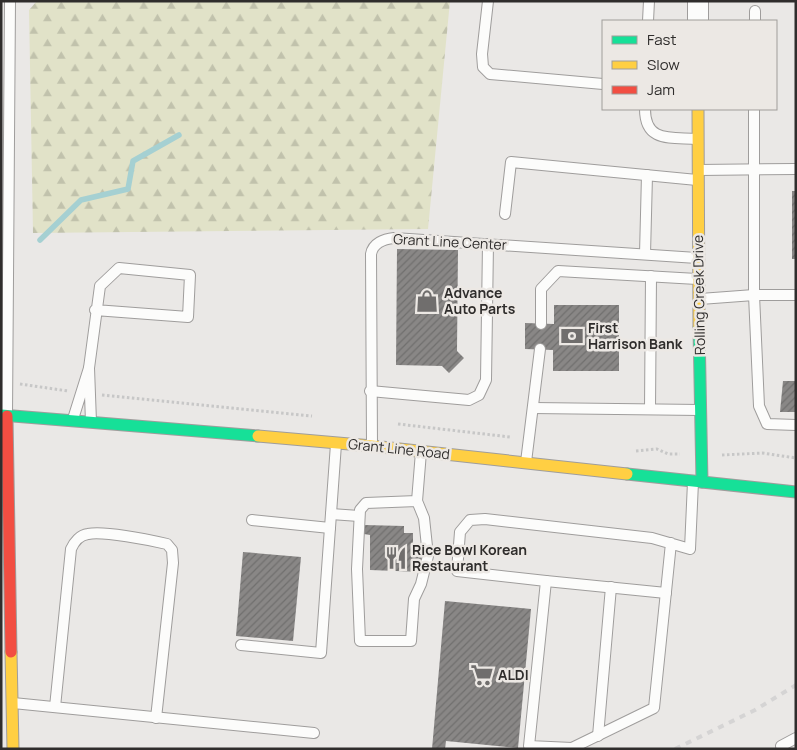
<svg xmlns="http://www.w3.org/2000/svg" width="797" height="750" font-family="Manrope,sans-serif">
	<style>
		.forest { fill: url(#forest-firs) }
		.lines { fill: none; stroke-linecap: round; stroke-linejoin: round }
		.stream { stroke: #a5d0d2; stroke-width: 5.5 }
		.building { fill: url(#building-hatch) }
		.lane-casing { stroke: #9f9d9c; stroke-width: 12 }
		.street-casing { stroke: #9f9d9c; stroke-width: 22 }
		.fast-casing { stroke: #9f9d9c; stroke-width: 13 }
		.slow-casing { stroke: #9f9d9c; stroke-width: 13 }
		.jam-casing { stroke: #9f9d9c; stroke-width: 13 }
		.path { stroke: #c7c7c7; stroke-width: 3; stroke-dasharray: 2.5 2.5; stroke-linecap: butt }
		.lane { stroke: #fcfcfb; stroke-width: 10 }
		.street { stroke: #fcfcfb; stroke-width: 20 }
		.fast { stroke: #16e098; stroke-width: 11 }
		.slow { stroke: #ffcf43; stroke-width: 11 }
		.jam { stroke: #f24e42; stroke-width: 11 }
		.rail { stroke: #d5d4d4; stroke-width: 4; stroke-dasharray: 6 6; stroke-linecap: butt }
		.labels { text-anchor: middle; stroke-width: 5; stroke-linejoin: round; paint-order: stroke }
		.street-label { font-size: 14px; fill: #2f2d2c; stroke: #ece8e4 }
		.poi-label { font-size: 14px; font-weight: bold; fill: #2f2d2c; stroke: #ece8e4; text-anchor: start }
	</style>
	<defs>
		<pattern id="forest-firs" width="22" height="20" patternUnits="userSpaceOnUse" patternTransform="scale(1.25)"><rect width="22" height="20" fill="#e1e2c8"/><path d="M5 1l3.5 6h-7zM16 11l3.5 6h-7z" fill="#c1c2ac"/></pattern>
		<pattern id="building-hatch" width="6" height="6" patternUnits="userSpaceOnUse" patternTransform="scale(1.25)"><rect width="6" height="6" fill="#898786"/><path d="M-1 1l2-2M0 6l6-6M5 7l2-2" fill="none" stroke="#706f6e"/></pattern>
	</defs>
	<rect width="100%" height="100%" fill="#eae8e6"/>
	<!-- forest -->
	<path class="forest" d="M 37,1 L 450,1 L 428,229 L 33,233 L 29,10 Z"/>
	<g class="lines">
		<!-- stream -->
		<path class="stream" d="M 40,240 L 81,200 L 128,189 L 133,161 L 179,135"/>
	</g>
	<!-- building -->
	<g class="building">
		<rect x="792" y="191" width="4" height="68"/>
		<path d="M 397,249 L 458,250 L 457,351 L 464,358 L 449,373 L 442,366 L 396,365 Z"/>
		<path d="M 554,305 L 619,305 L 619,371 L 553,371 L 553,350 L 525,349 L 525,323 L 554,324 Z"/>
		<path d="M 783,381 L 796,381 L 796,412 L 780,412 Z"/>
		<path d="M 364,525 L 404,526 L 404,533 L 413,533 L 413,546 L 422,546 L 422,572 L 370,570 L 370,535 L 364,534 Z"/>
		<path d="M 243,552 L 301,557 L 293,641 L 236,636 Z"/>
		<path d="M 445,601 L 531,609 L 518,748 L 446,741 L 445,749 L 432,749 Z"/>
	</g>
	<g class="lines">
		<defs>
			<g id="lane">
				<path d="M 488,1 L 482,54 L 483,67 L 490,74 L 603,84"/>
				<path d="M 648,21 L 649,1"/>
				<path d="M 755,21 L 755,11"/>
				<path d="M 645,109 C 645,143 671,137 697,139"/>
				<path d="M 754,109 L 754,295 L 796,295"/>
				<path d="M 699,170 L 796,169"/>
				<path d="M 505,214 L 511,162 L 697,180"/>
				<path d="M 645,254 L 647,175"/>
				<path d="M 700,299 L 754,295 L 759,406 L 767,424 L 796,425"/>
				<path d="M 541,324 L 541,289 L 558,271 L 697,279"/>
				<path d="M 89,368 L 100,286 L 119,268 L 190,275 L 188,317 L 95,310"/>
				<path d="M 370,391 L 469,400 L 479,395 L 486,380 L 488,244"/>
				<path d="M 533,408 L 700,410"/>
				<path d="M 650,409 L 651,276"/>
				<path d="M 7,415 L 10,1"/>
				<path d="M 73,419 L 89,368 L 91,422"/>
				<path d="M 372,445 L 371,254 C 373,243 384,239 394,238 L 697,258"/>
				<path d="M 526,462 L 540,349"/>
				<path d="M 417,501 L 366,503 L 360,510 L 357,569 L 360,641 L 411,641 L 414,599 L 421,584 L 428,556 L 424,518 L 417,501 L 421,452"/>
				<path d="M 331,514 L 359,516"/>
				<path d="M 252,520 L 330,528"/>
				<path d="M 671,543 L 654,708 L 572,748 L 529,746 L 546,581 L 457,571 L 460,532 L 470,520 L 485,519 L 652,538 L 690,549 L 693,482"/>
				<path d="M 546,581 L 666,593"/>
				<path d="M 241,645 L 321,653 L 336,444"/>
				<path d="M 13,703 L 314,733"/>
				<path d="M 55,707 L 71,549 C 74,542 80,535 88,534 C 104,531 149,540 167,544 L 172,550 L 173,563 L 156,718"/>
				<path d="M 598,736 L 611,587"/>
				<path d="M 781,746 L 796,738"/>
			</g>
			<path id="street" d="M 698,1 L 698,21"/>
			<g id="fast">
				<path d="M 699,328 L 702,482"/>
				<path d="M 1,415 L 258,436"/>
				<path d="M 627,474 L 796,492"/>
			</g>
			<g id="slow">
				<path d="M 698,109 L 699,328"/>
				<path d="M 258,436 L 372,446 L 627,474"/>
				<path d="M 11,652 L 13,749"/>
			</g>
			<path id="jam" d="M 7,416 L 11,652"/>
		</defs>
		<!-- lane casing -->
		<use href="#lane" class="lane-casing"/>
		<!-- street casing -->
		<use href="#street" class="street-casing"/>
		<!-- fast casing -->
		<use href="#fast" class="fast-casing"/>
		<!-- slow casing -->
		<use href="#slow" class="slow-casing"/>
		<!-- jam casing -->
		<use href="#jam" class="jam-casing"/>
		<!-- path -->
		<g class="path">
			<path d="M 20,384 L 68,391"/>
			<path d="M 102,395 L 312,416"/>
			<path d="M 398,424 L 510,437"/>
			<path d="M 636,451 L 657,449 L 668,454 L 680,454"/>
			<path d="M 722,455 L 762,453 L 796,458"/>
		</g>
		<!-- lane -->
		<use href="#lane" class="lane"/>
		<!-- street -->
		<use href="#street" class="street"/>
		<!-- fast -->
		<use href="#fast" class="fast"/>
		<!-- slow -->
		<use href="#slow" class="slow"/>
		<!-- jam -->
		<use href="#jam" class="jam"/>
		<!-- rail -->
		<path class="rail" d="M 675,749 L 755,710 L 796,685"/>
	</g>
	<!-- icons -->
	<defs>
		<symbol id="shop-bare" viewBox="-9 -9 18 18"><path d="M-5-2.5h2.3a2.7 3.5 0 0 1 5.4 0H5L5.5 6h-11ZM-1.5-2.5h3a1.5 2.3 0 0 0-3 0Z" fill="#706e6d" stroke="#ece8e4" stroke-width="2.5" paint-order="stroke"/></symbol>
		<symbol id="bank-bare" viewBox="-9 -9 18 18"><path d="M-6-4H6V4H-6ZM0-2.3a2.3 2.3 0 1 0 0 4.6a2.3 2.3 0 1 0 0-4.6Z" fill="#706e6d" stroke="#ece8e4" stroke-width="2.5" paint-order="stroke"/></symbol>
		<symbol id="restaurant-bare" viewBox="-9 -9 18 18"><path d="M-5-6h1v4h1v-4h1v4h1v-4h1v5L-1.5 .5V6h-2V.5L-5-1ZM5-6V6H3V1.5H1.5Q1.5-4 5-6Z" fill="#706e6d" stroke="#ece8e4" stroke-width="2.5" paint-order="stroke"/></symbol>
		<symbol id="supermarket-bare" viewBox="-9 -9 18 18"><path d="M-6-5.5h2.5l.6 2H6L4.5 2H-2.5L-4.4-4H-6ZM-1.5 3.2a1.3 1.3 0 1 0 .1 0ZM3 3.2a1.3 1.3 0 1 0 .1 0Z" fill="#706e6d" stroke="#ece8e4" stroke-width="2.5" paint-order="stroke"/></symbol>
	</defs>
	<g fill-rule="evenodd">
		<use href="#shop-bare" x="411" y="285" width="32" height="32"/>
		<use href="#bank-bare" x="556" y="320" width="32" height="32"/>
		<use href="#restaurant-bare" x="380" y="542" width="32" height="32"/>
		<use href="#supermarket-bare" x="466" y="659" width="32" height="32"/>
	</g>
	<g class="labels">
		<!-- street labels -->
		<g class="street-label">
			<text transform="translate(450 242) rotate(3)" y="5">Grant Line Center</text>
			<text transform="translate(699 295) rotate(-91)" y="5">Rolling Creek Drive</text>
			<text transform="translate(399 449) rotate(6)" y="5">Grant Line Road</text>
		</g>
		<!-- poi labels -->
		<g class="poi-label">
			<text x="444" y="298">Advance<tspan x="444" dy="16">Auto Parts</tspan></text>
			<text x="588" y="333">First<tspan x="588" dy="16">Harrison Bank</tspan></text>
			<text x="412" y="555">Rice Bowl Korean<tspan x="412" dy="16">Restaurant</tspan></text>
			<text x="498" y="680">ALDI</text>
		</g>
	</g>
	<!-- border -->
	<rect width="797" height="750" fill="none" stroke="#2f2d2c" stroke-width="5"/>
	<!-- legend -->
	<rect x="602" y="20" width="175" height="90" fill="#ece8e4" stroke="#a09d9a"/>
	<rect x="612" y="36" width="25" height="8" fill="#16e098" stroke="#a09d9a"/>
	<text x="647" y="45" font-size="15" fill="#2f2d2c">Fast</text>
	<rect x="612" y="61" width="25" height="8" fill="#ffcf43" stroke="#a09d9a"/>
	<text x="647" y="70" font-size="15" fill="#2f2d2c">Slow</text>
	<rect x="612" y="86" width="25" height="8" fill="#f24e42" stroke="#a09d9a"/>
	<text x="647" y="95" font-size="15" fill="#2f2d2c">Jam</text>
</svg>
